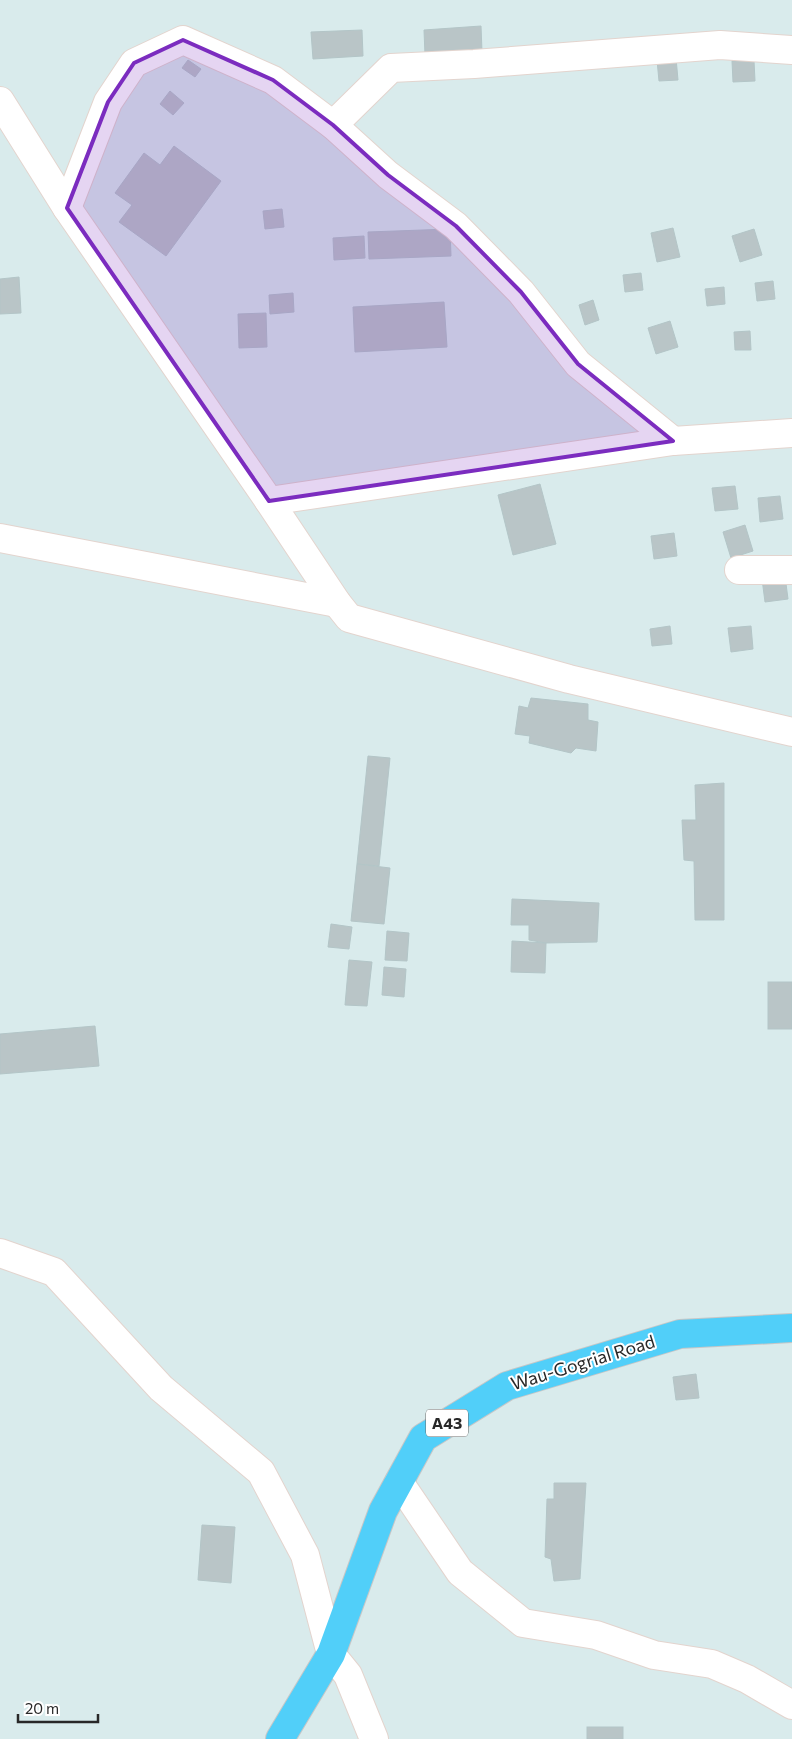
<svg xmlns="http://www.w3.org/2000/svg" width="792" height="1739" font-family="Commissioner,sans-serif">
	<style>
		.building { fill: #b9c5c7; stroke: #b3c5c7 }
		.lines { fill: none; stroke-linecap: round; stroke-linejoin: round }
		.minor-casing { stroke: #e3d4ce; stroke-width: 30 }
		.primary-casing { stroke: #c7c7c7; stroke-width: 30 }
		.minor { stroke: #fff; stroke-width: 28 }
		.primary { stroke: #51cff9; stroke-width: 28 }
		.marked { fill: #7b2cbf; fill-opacity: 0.2; stroke: #7b2cbf; stroke-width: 4; stroke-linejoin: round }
		.labels { text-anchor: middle; stroke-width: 4; stroke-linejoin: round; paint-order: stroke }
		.shield { fill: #fff; stroke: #686868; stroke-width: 1 }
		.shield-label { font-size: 16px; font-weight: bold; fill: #282828 }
		.street-label { font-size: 18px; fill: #282828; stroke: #fff }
	</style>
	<rect width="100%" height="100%" fill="#d9ebec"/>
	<!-- building -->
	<g class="building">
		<path d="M 481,26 L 482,52 L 425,55 L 424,30 Z"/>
		<path d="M 362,30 L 363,56 L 313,59 L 311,32 Z"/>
		<path d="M 676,58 L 678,80 L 659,81 L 657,60 Z"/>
		<path d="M 188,60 L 201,69 L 195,77 L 182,68 Z"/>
		<path d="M 732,61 L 754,61 L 755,81 L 733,82 Z"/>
		<path d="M 170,91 L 184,103 L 173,115 L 160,104 Z"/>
		<path d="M 174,146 L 221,181 L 166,256 L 119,222 L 132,205 L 115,193 L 144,153 L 160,165 Z"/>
		<path d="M 282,209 L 284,227 L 265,229 L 263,211 Z"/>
		<path d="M 673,228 L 680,257 L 657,262 L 651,233 Z"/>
		<path d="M 450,229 L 451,256 L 369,259 L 368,232 Z"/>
		<path d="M 754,229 L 762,255 L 740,262 L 732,236 Z"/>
		<path d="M 364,236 L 365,258 L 334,260 L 333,238 Z"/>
		<path d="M 641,273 L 643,290 L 625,292 L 623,275 Z"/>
		<path d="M 19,277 L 21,313 L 0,314 L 0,279 Z"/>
		<path d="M 773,281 L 775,299 L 757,301 L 755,283 Z"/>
		<path d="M 724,287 L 725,304 L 707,306 L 705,289 Z"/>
		<path d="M 293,293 L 294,312 L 270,314 L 269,295 Z"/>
		<path d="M 593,300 L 599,320 L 585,325 L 579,305 Z"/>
		<path d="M 444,302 L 447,347 L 355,352 L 353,307 Z"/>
		<path d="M 266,313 L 267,347 L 239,348 L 238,314 Z"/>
		<path d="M 670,321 L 678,347 L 656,354 L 648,328 Z"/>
		<path d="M 750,331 L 751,350 L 735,350 L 734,332 Z"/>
		<path d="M 540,484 L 556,544 L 513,555 L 498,495 Z"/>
		<path d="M 735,486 L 738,509 L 715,511 L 712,488 Z"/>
		<path d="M 780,496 L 783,519 L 760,522 L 758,498 Z"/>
		<path d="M 745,525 L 753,551 L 731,558 L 723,532 Z"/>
		<path d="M 674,533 L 677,556 L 654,559 L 651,536 Z"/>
		<path d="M 785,576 L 788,599 L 765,602 L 762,579 Z"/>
		<path d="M 670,626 L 672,644 L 652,646 L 650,629 Z"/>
		<path d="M 751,626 L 753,649 L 731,652 L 728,628 Z"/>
		<path d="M 531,698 L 588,704 L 588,720 L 598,722 L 596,751 L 576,748 L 571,753 L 529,743 L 530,736 L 515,734 L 519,706 L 528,708 Z"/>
		<path d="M 368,756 L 390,758 L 379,866 L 357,864 Z"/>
		<path d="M 724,783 L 724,920 L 695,920 L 694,861 L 684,860 L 682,820 L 696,820 L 695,785 Z"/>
		<path d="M 357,864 L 390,868 L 384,924 L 351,921 Z"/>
		<path d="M 512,899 L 599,903 L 597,942 L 546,943 L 529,940 L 529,925 L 511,925 Z"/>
		<path d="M 331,924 L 352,927 L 349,949 L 328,947 Z"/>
		<path d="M 387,931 L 409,933 L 407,961 L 385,960 Z"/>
		<path d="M 512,941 L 546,943 L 545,973 L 511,972 Z"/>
		<path d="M 349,960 L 372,962 L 367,1006 L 345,1005 Z"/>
		<path d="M 384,967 L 406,969 L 404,997 L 382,995 Z"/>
		<rect x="768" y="982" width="24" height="47"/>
		<path d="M 95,1026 L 99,1066 L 0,1074 L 0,1034 Z"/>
		<path d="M 696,1374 L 699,1398 L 676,1400 L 673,1377 Z"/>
		<path d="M 554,1483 L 586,1483 L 580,1579 L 554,1581 L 551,1559 L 545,1557 L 547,1499 L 554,1499 Z"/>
		<path d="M 202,1525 L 235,1527 L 231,1583 L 198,1580 Z"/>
		<rect x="587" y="1727" width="36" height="12"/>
	</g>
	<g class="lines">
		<defs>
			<g id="minor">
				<path d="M 0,101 L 67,208 L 269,501 L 337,603 L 349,618 L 569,679 L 792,732"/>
				<path d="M 333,125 L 388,175 L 456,226 L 521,292 L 578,364 L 673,441"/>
				<path d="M 67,208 L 108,102 L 134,63 L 183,40 L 273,80 L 333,125 L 391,68 L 474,64 L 720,45 L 792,50"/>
				<path d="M 269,501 L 673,441 L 792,433"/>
				<path d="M 0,538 L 337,603"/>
				<path d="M 739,570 L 792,570"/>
				<path d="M 0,1253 L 54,1272 L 161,1388 L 261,1472 L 305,1555 L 331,1654 L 348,1675 L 374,1739"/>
				<path d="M 399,1482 L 460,1572 L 523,1623 L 596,1635 L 654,1655 L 712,1664 L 747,1679 L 792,1705"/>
			</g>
			<path id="primary" d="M 280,1739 L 331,1654 L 383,1511 L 423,1438 L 507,1386 L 680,1334 L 792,1328"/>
		</defs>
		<!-- minor casing -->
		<use href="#minor" class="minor-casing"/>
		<!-- primary casing -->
		<use href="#primary" class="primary-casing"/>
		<!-- minor -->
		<use href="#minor" class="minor"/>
		<!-- primary -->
		<use href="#primary" class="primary"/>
	</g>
	<!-- marked area -->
	<path class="marked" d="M 183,40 L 273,80 L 333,125 L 388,175 L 456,226 L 521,292 L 578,364 L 673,441 L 269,501 L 67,208 L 108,102 L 134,63 Z"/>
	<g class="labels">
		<!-- shield labels -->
		<rect class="shield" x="426" y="1409.5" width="42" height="27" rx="4"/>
		<g class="shield-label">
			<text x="447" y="1429">A43</text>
		</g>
		<!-- street labels -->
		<g class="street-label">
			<text transform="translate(583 1363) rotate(-17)" y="6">Wau-Gogrial Road</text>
		</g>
	</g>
	<!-- scale -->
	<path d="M18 1714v8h80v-8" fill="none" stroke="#282828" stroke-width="2.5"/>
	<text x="25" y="1714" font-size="15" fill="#282828" stroke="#ffffff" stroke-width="4" paint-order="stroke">20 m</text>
</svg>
